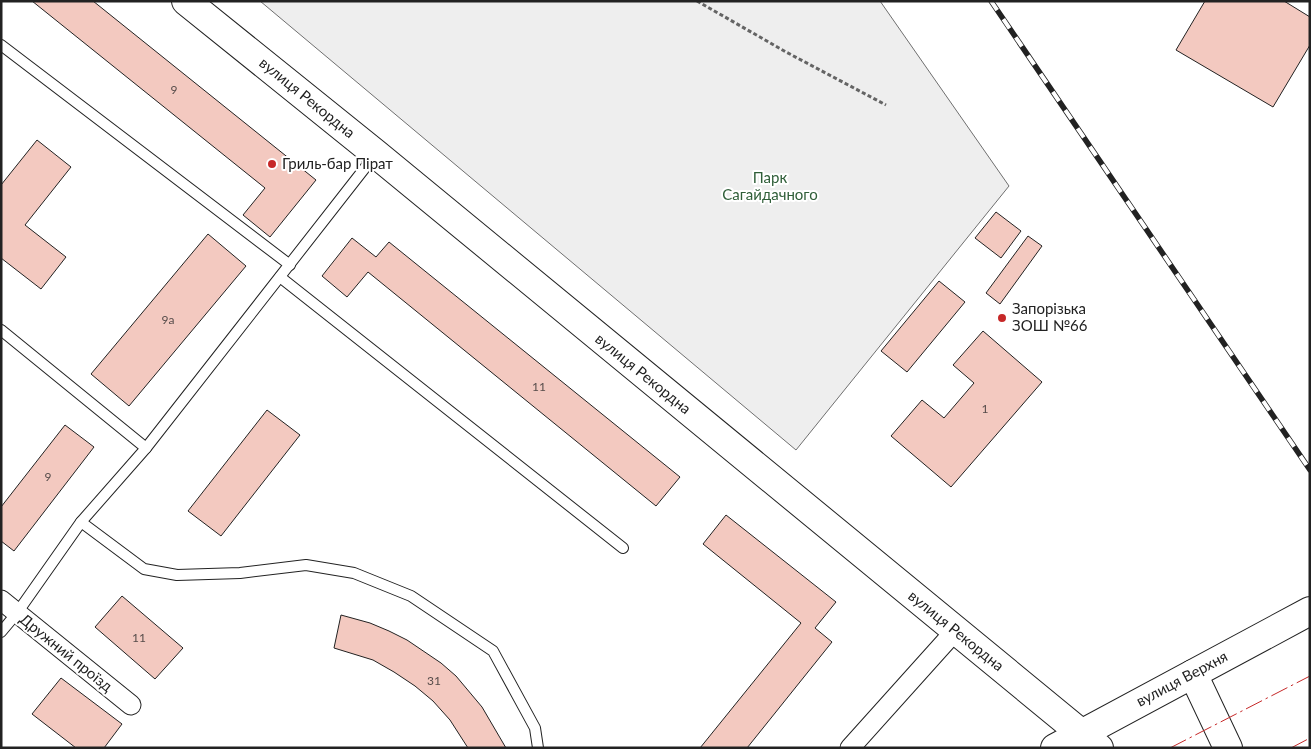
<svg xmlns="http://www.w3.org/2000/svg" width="1311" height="749" font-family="Lato,sans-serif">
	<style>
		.green { fill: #eee; stroke: #6f6f6f }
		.building { fill: #f3c9c0; stroke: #222 }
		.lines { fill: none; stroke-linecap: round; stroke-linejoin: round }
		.lane-casing { stroke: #222; stroke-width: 12 }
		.street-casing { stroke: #222; stroke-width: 21 }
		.secondary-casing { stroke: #222; stroke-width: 30 }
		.path { stroke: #646464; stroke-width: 3; stroke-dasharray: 4 2.5; stroke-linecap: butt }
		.lane { stroke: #fff; stroke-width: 10 }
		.street { stroke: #fff; stroke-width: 19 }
		.secondary { stroke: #fff; stroke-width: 28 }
		.rail-casing { stroke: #222; stroke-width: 5.5 }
		.rail { stroke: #fff; stroke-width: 4; stroke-dasharray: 11; stroke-linecap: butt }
		.power { stroke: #c62828; stroke-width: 1; stroke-dasharray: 18 4 2.5 4; stroke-linecap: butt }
		.poi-dot { fill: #c62828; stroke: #fff; stroke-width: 2 }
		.labels { text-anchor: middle; stroke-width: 4; stroke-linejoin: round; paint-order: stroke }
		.number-label { font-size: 12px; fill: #564c4a }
		.street-label { font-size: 15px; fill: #222; stroke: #fff }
		.poi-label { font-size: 15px; fill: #222; stroke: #fff; text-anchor: start }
		.park-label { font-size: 15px; fill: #2f5e38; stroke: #fff }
	</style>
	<rect width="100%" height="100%" fill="#fff"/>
	<!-- green -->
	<path class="green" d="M 260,1 L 880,1 L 1009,186 L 796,450 Z"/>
	<!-- building -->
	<g class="building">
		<path d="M 32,1 L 93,1 L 316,180 L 270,237 L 243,215 L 265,188 Z"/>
		<path d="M 1205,1 L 1284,1 L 1310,17 L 1310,45 L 1273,107 L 1176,50 Z"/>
		<path d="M 37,140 L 71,167 L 25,225 L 66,257 L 41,289 L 1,258 L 1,185 Z"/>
		<path d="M 996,212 L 1021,231 L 1001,258 L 975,238 Z"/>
		<path d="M 208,234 L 246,266 L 129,406 L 91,374 Z"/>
		<path d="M 1028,236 L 1042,246 L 1000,304 L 986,293 Z"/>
		<path d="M 352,238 L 376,257 L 389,242 L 680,477 L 656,506 L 368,272 L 347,297 L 322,276 Z"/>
		<path d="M 939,281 L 965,302 L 907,372 L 881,351 Z"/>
		<path d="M 983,331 L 1042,382 L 951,487 L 891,436 L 922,400 L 944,418 L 974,383 L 953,365 Z"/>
		<path d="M 267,410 L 300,435 L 221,536 L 188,511 Z"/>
		<path d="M 65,425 L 94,447 L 14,551 L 1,541 L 1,507 Z"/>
		<path d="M 726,515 L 836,602 L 815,628 L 832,642 L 747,748 L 700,748 L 801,623 L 703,544 Z"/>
		<path d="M 122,596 L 183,648 L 155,679 L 95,627 Z"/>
		<path d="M 341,615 L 370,623 L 389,631 L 407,640 L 441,663 L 456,676 L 482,707 L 506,748 L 468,748 L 450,720 L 433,701 L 415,686 L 394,672 L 373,660 L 334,648 Z"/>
		<path d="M 61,678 L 122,724 L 104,748 L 76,748 L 32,714 Z"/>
	</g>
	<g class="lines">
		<defs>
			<g id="lane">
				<path d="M 1,45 L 290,265"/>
				<path d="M 280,277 L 623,548"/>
				<path d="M 1,330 L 146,448"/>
				<path d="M 81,522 L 144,569 L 177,575 L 240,573 L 306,565 L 354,573 L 411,596 L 493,651 L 535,728 L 538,748"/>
				<path d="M 1,632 L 17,613 L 81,522 L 146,448 L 375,155"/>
			</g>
			<g id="street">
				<path d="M 1,600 L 131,705"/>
				<path d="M 850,748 L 956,630"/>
			</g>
			<g id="secondary">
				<path d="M 186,1 L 376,154 L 1099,748"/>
				<path d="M 1193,674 L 1228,748"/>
				<path d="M 1055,748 L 1310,611"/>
			</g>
		</defs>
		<!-- lane casing -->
		<use href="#lane" class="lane-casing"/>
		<!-- street casing -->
		<use href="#street" class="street-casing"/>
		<!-- secondary casing -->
		<use href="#secondary" class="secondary-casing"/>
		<!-- path -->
		<path class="path" d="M 697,1 L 786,52 L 886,105"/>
		<!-- lane -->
		<use href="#lane" class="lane"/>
		<!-- street -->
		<use href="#street" class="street"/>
		<!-- secondary -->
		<use href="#secondary" class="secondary"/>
		<defs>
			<path id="rail" d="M 991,1 L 1310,470"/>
		</defs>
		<!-- rail casing -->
		<use href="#rail" class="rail-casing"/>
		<!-- rail -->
		<use href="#rail" class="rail"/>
		<!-- power -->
		<g class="power">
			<path d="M 1170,748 L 1310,676"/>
			<path d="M 1291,748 L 1310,738"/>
		</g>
	</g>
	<!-- markers -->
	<g class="poi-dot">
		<circle cx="272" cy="164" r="5"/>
		<circle cx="1002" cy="318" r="5"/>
	</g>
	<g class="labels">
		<!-- number labels -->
		<g class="number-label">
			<text x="174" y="94">9</text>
			<text x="168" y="324">9а</text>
			<text x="539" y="391">11</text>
			<text x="985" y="413">1</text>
			<text x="48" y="481">9</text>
			<text x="139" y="642">11</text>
			<text x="434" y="685">31</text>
		</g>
		<!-- street labels -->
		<g class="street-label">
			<text transform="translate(307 98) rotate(39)" y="5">вулиця Рекордна</text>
			<text transform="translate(643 374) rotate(39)" y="5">вулиця Рекордна</text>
			<text transform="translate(956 631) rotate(39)" y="5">вулиця Рекордна</text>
			<text transform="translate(66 653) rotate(39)" y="5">Дружний проїзд</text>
			<text transform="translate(1182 679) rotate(-28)" y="5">вулиця Верхня</text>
		</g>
		<!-- poi labels -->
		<g class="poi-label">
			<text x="282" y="169">Гриль-бар Пірат</text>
			<text x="1012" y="314">Запорізька<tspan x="1012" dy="17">ЗОШ №66</tspan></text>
		</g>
		<!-- park labels -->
		<g class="park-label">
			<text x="770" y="183">Парк<tspan x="770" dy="17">Сагайдачного</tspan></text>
		</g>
	</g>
	<!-- border -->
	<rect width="1311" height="749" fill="none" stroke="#222222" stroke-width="5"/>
</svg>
